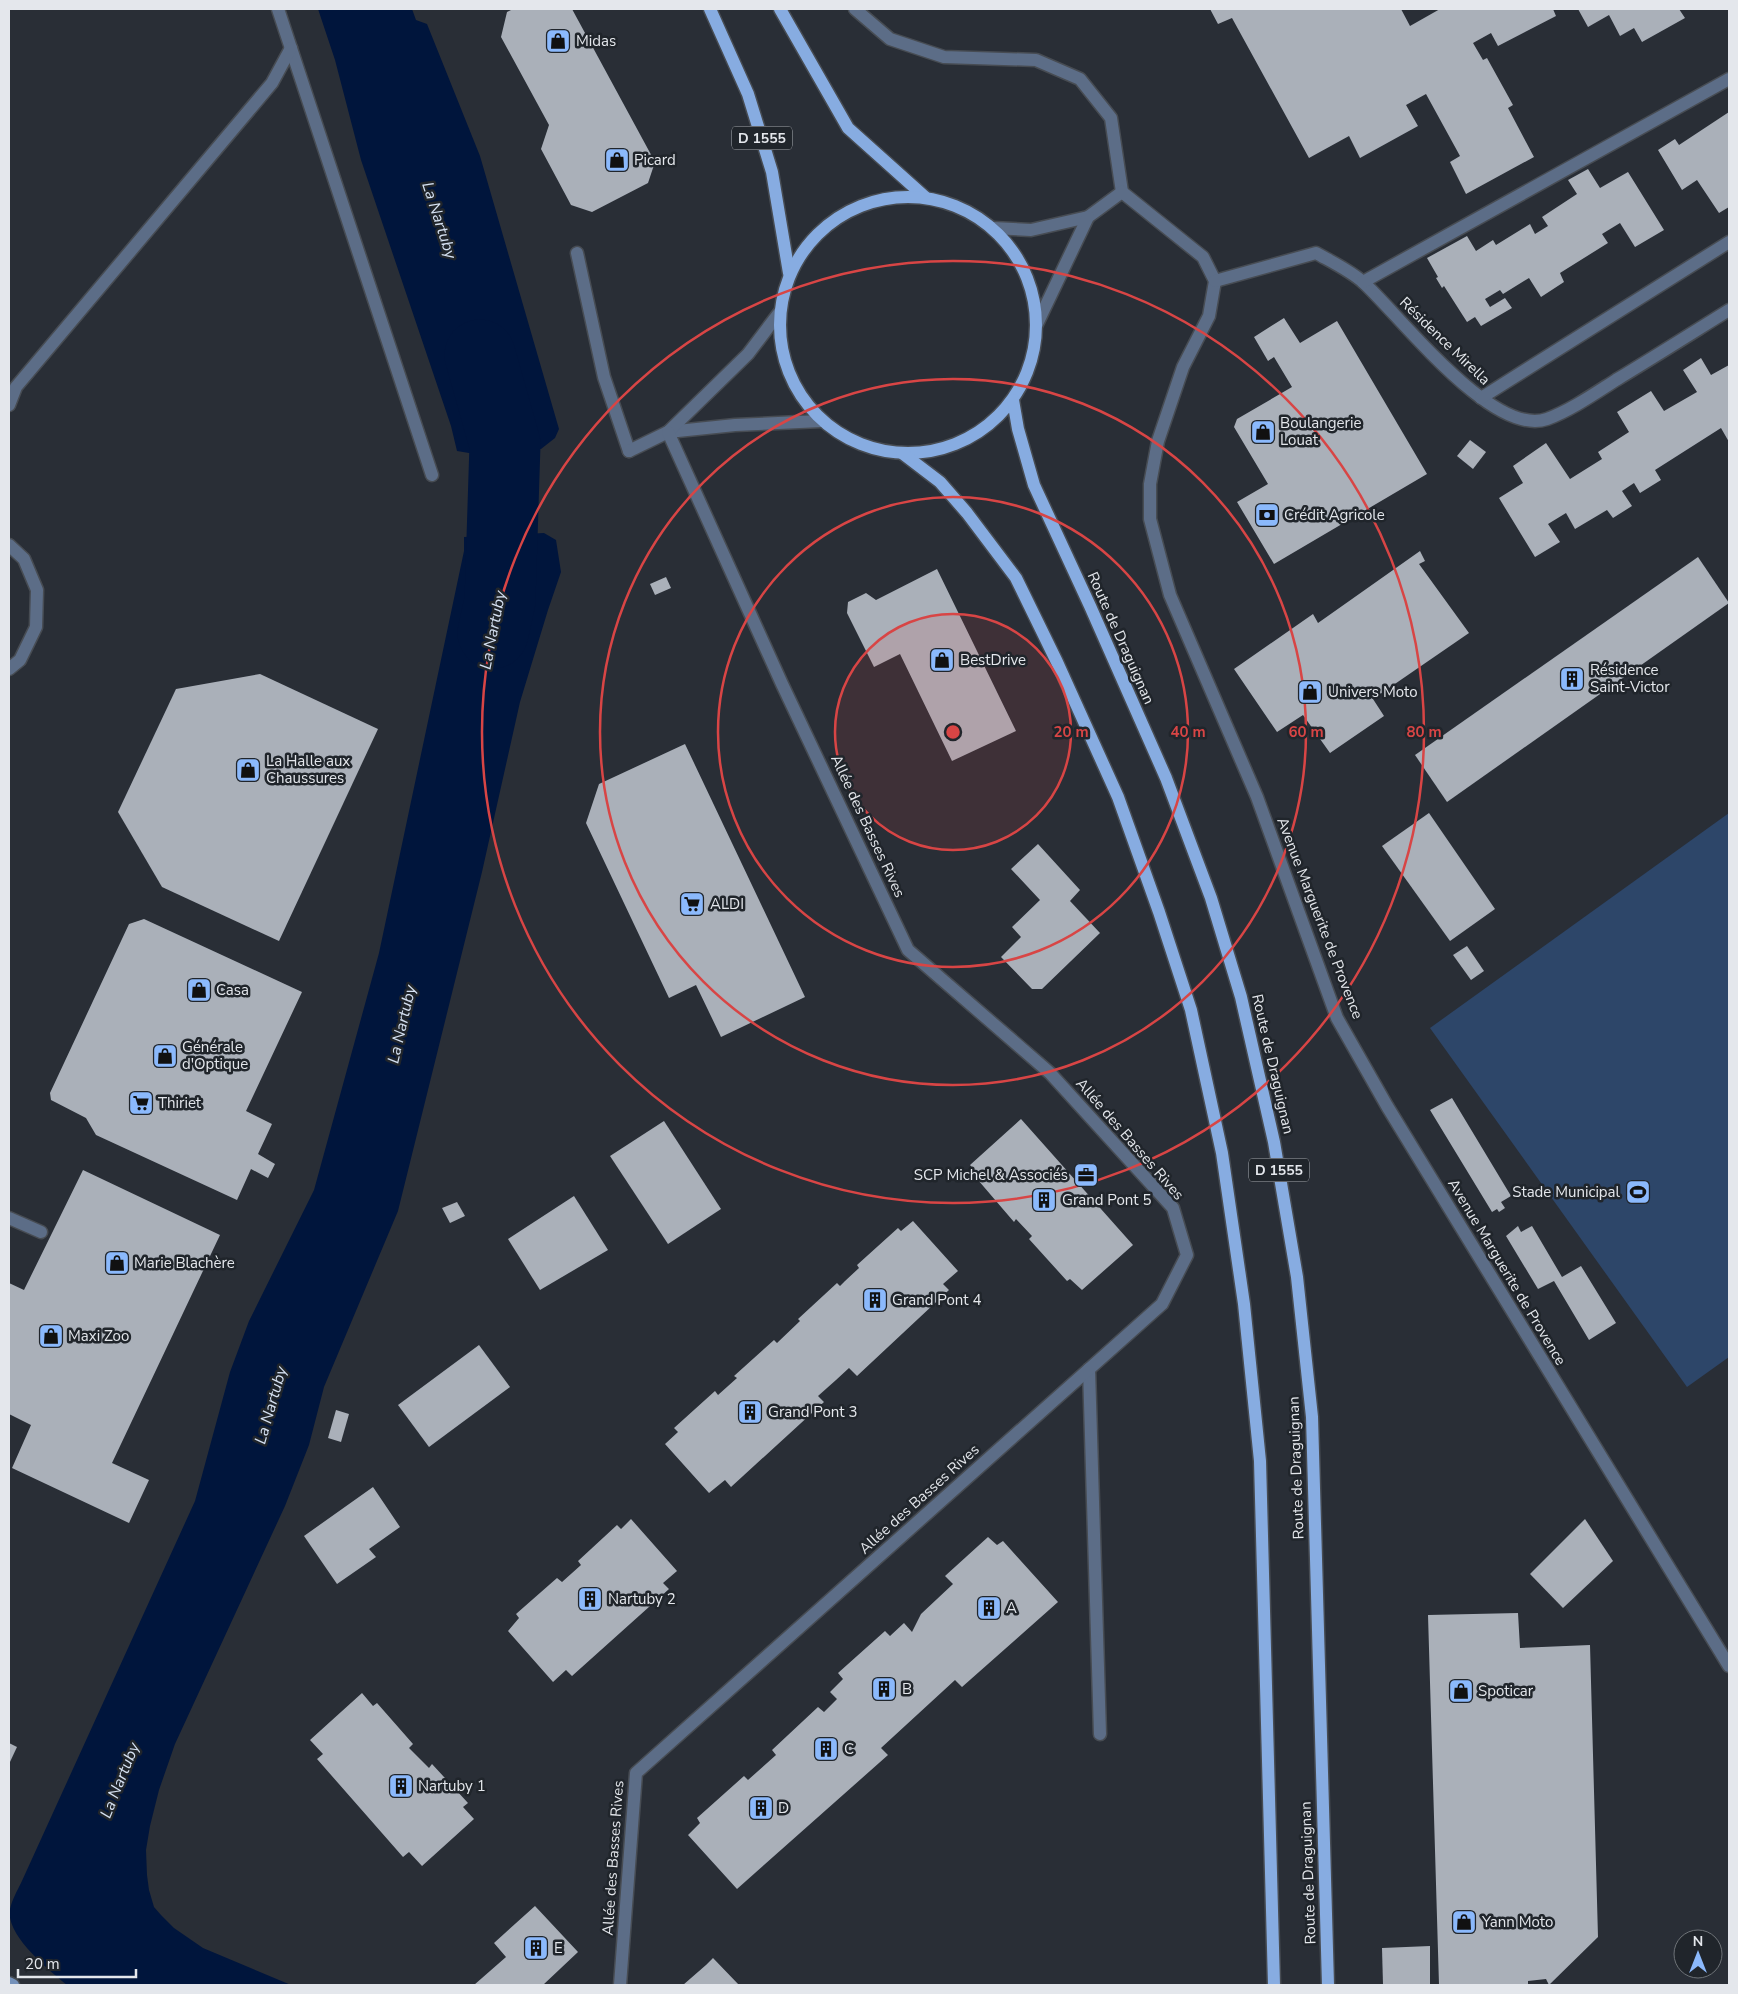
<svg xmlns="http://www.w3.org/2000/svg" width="1738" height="1994" font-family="'Nunito Sans',sans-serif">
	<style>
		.green { fill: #2d4669 }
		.water { fill: #00153c }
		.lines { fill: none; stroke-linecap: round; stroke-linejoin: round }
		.river { stroke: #00153c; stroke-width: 71 }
		.building { fill: #aab0b9 }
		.lane-casing { stroke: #474c53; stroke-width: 15 }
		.street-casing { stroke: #474c53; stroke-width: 15 }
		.secondary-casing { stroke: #474c53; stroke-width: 15 }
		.primary-casing { stroke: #474c53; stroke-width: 15 }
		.lane { stroke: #5c6d87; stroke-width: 12 }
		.street { stroke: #5c6d87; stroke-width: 12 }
		.secondary { stroke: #7491ba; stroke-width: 12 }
		.primary { stroke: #87ace1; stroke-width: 12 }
		.ring { fill: none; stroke: #d84545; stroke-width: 2.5 }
		.labels { text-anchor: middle; stroke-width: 5; stroke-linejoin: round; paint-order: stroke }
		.shield { fill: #20252b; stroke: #a9adb2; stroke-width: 1 }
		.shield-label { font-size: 14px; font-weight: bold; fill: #e4e7ec }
		.poi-label { font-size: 15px; fill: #e4e7ec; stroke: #20252b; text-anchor: start }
		.street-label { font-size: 15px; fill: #e4e7ec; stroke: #20252b }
		.water-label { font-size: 16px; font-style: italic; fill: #d6e2f3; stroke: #20252b }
		.centre { fill: #d84545; stroke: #20252b; stroke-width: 2.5 }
		.ring-label { font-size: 15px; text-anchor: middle; font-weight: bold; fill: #d84545; stroke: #20252b; stroke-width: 5; stroke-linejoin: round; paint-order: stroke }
	</style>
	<rect width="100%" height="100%" fill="#292e36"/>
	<!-- green -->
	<path class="green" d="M 1729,813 L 1729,1357 L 1687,1387 L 1430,1028 Z"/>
	<!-- water -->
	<g class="water">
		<path d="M 318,9 L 412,9 L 416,20 L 427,24 L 480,156 L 559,429 L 555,438 L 541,449 L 469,453 L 457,451 L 451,426 L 361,160 L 335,60 Z"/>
		<path d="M 544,533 L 556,540 L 561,572 L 548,610 L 520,702 L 482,872 L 398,1211 L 324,1387 L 309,1445 L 285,1506 L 175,1744 L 159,1790 L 150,1826 L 146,1850 L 147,1875 L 149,1890 L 154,1907 L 161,1915 L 174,1928 L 203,1948 L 291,1985 L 67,1985 C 49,1970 5,1935 10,1909 C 12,1900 17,1891 21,1883 L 195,1501 L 230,1372 L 249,1321 L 314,1190 L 379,953 L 464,551 L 464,537 Z"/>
	</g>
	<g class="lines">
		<!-- river -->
		<path class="river" d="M 480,355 L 505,444 L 500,601 L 493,633"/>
	</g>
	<!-- building -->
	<g class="building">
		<path d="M 513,9 L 572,9 L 655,162 L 648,183 L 592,212 L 571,205 L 541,149 L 549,125 L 501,37 L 507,12 Z"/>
		<path d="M 1210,9 L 1401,9 L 1410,26 L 1440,9 L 1553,9 L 1556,16 L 1498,46 L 1491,33 L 1473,43 L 1483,60 L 1487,58 L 1513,105 L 1508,108 L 1534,157 L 1466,194 L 1450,162 L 1460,156 L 1426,94 L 1406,105 L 1418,126 L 1360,158 L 1349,136 L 1309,158 L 1232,18 L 1218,24 Z"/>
		<path d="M 1578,9 L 1679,9 L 1685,18 L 1642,42 L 1634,28 L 1620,36 L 1609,15 L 1588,27 Z"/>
		<path d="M 1729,112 L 1729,207 L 1719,213 L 1697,180 L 1682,190 L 1658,150 L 1675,139 L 1679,145 Z"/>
		<path d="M 1588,169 L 1600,188 L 1628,172 L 1664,230 L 1635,247 L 1620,223 L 1602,234 L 1608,243 L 1560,273 L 1564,282 L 1541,297 L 1529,278 L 1503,294 L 1500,290 L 1485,299 L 1490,307 L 1505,298 L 1512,308 L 1481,326 L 1475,317 L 1467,322 L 1444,286 L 1442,288 L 1436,278 L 1438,277 L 1427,258 L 1467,236 L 1476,251 L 1493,240 L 1496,245 L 1530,224 L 1535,234 L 1548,226 L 1542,217 L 1577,194 L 1568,180 Z"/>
		<path d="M 1284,318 L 1300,343 L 1337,321 L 1427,474 L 1274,564 L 1237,502 L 1268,484 L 1234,427 L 1237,419 L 1292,387 L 1274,357 L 1268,361 L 1254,337 Z"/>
		<path d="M 1701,358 L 1711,375 L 1729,365 L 1729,442 L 1721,428 L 1655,470 L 1661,480 L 1640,493 L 1634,483 L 1622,491 L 1632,506 L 1613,518 L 1607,510 L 1575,529 L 1566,513 L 1548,524 L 1560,542 L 1535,557 L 1499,498 L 1523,483 L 1513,466 L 1546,443 L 1570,479 L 1602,459 L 1598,452 L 1629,432 L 1617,412 L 1651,391 L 1664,411 L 1697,392 L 1683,370 Z"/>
		<path d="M 1470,440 L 1486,452 L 1473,469 L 1457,456 Z"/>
		<path d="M 1420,551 L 1425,561 L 1419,564 L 1469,633 L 1373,699 L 1384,716 L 1330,753 L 1303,715 L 1277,732 L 1234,669 L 1313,614 L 1318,623 Z"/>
		<path d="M 1698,557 L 1729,603 L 1447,802 L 1415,755 Z"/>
		<path d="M 937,569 L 1016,731 L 952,761 L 900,654 L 874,667 L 847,613 L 848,602 L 866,593 L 876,600 Z"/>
		<path d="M 666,577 L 671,588 L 655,595 L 650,584 Z"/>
		<path d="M 260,674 L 378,729 L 279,941 L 162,887 L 118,812 L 176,689 Z"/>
		<path d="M 685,744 L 805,997 L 721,1037 L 696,985 L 669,998 L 586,823 L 599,784 Z"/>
		<path d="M 1429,813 L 1495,909 L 1450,941 L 1382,846 Z"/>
		<path d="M 1038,844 L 1080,890 L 1070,901 L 1100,933 L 1042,989 L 1032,989 L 1001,957 L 1021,937 L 1012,927 L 1040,900 L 1011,869 Z"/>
		<path d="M 144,919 L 302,992 L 246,1111 L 272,1124 L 258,1154 L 275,1164 L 268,1178 L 251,1169 L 237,1200 L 96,1135 L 86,1118 L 51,1100 L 50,1093 L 129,924 Z"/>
		<path d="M 1467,946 L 1484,971 L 1471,980 L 1453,955 Z"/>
		<path d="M 1452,1098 L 1511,1196 L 1501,1202 L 1505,1208 L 1499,1212 L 1497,1209 L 1492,1212 L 1430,1110 Z"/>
		<path d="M 1021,1119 L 1133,1245 L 1082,1290 L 1070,1279 L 1067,1281 L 1029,1239 L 1032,1236 L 1016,1219 L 1014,1222 L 978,1180 L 980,1178 L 970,1165 Z"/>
		<path d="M 664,1121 L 721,1209 L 668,1244 L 610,1156 Z"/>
		<path d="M 83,1170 L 220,1235 L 112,1463 L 149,1480 L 129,1523 L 12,1468 L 31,1425 L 9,1414 L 9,1283 L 24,1290 Z"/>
		<path d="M 574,1196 L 608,1250 L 540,1290 L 508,1239 Z"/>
		<path d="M 457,1202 L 465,1216 L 450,1223 L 442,1208 Z"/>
		<path d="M 913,1221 L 958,1271 L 943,1284 L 949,1290 L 857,1376 L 849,1368 L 836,1380 L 818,1396 L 824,1402 L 731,1487 L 725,1480 L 709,1493 L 665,1444 L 678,1432 L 674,1428 L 715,1391 L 718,1395 L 737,1378 L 734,1376 L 774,1340 L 777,1343 L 800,1321 L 798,1319 L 837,1283 L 840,1286 L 845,1281 L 859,1268 L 857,1265 L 898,1228 L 901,1231 Z"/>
		<path d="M 1518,1226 L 1521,1232 L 1532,1226 L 1562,1277 L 1581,1266 L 1616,1323 L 1589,1340 L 1554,1281 L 1538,1289 L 1506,1236 Z"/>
		<path d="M 479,1345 L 510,1387 L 429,1447 L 398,1405 Z"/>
		<path d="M 336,1410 L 349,1414 L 341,1442 L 328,1438 Z"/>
		<path d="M 373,1487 L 400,1527 L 369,1549 L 376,1557 L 337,1584 L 304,1536 Z"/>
		<path d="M 631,1519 L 677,1571 L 663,1583 L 669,1589 L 572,1676 L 566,1670 L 553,1682 L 508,1631 L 519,1618 L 516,1614 L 557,1578 L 562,1582 L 581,1565 L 578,1561 L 617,1525 L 621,1529 Z"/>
		<path d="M 1585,1519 L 1613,1561 L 1563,1608 L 1530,1574 Z"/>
		<path d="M 988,1537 L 997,1545 L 1003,1541 L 1058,1602 L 962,1687 L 955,1680 L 881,1748 L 888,1755 L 737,1889 L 688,1835 L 700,1823 L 697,1818 L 744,1776 L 748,1780 L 776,1755 L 772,1750 L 818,1707 L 824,1712 L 837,1699 L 830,1692 L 843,1679 L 838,1673 L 885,1631 L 890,1636 L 904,1623 L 912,1632 L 921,1614 L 953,1584 L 945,1576 Z"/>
		<path d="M 1518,1613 L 1520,1648 L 1590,1645 L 1598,1937 L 1549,1985 L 1546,1979 L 1528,1981 L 1528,1985 L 1439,1985 L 1428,1615 Z"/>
		<path d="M 362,1693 L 373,1706 L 377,1703 L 413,1744 L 409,1748 L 429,1768 L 432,1764 L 468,1803 L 463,1807 L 474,1819 L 422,1866 L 409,1852 L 403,1857 L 317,1759 L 323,1754 L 310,1740 Z"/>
		<path d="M 9,1743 L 17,1747 L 9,1764 Z"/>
		<path d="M 535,1906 L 578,1952 L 543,1985 L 474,1985 L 506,1957 L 494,1943 Z"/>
		<path d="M 1430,1946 L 1430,1985 L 1383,1985 L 1382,1948 Z"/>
		<path d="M 713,1958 L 739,1985 L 683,1985 L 706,1965 Z"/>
	</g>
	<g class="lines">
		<defs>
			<g id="lane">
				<path d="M 278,9 L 432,475"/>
				<path d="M 577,253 L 604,377 L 629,451"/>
				<path d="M 9,405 L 16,387 L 272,83 L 291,48"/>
				<path d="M 9,1218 L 41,1232"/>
			</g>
			<g id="street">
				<path d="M 855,9 L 890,39 L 944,57 L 1036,60 L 1080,79 L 1111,118 L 1122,192"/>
				<path d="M 993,228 L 1031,230 L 1088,217 L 1122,192 L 1203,257 L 1215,281 L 1209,316 L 1183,367 L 1158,441 L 1150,484 L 1150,519 L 1170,595 L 1257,797 L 1337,1018 L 1387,1106 L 1729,1666"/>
				<path d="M 1215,281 L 1316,253 C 1332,262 1351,271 1364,283 C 1401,317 1493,438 1547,419 C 1571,410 1594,394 1616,380 C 1654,357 1692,333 1729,310"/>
				<path d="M 1363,282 L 1729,79"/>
				<path d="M 1037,324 L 1088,217"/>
				<path d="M 1481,398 L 1729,242"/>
				<path d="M 668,432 L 735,425 L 821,421"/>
				<path d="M 629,451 L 668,432 L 748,354 L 779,313"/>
				<path d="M 9,545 L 24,559 L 37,590 L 36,627 L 20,660 L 9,669"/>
				<path d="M 1089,1369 L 1100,1734"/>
				<path d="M 620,1985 L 636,1773 L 1162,1304 L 1187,1255 L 1173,1208 L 1050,1073 L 908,950 L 782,684 L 668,432"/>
			</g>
			<path id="secondary" d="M 9,1983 L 13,1985"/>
			<g id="primary">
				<path d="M 710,9 L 748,94 L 772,172 L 789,273"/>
				<path d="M 780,9 L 848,128 L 925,197"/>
				<circle cx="908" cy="325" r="128"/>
				<path d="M 1013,400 L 1018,429 L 1034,485 L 1090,606 L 1166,778 L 1211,898 L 1241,997 L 1274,1142 L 1297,1277 L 1312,1417 L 1328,1985"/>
				<path d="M 902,453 L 940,482 L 967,513 L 1016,578 L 1057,662 L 1118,797 L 1159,912 L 1191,1010 L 1222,1153 L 1244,1304 L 1260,1461 L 1274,1985"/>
			</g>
		</defs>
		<!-- lane casing -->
		<use href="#lane" class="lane-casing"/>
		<!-- street casing -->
		<use href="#street" class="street-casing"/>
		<!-- secondary casing -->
		<use href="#secondary" class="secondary-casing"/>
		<!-- primary casing -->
		<use href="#primary" class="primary-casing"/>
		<!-- lane -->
		<use href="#lane" class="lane"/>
		<!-- street -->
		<use href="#street" class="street"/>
		<!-- secondary -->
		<use href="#secondary" class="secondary"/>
		<!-- primary -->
		<use href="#primary" class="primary"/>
	</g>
	<!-- distance rings -->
	<circle cx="953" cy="732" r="118" fill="#d84545" fill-opacity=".12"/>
	<g class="ring">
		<circle cx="953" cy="732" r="118"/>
		<circle cx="953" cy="732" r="235"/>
		<circle cx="953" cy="732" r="353"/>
		<circle cx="953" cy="732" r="471"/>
	</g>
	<!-- icons -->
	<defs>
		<symbol id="shop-square" viewBox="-11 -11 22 22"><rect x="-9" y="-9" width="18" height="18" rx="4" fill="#8bb9fc" stroke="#20252b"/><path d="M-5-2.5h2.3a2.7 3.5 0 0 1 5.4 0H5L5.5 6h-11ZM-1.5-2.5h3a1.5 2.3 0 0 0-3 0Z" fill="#111"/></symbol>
		<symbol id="bank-square" viewBox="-11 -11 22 22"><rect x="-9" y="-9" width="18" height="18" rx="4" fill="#8bb9fc" stroke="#20252b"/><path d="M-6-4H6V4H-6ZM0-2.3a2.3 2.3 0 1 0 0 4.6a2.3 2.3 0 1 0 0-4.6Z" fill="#111"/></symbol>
		<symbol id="building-square" viewBox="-11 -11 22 22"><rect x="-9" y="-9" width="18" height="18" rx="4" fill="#8bb9fc" stroke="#20252b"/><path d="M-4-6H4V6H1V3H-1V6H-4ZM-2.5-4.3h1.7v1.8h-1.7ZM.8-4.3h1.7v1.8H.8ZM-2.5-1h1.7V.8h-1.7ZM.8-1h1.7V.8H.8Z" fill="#111"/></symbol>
		<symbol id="supermarket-square" viewBox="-11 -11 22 22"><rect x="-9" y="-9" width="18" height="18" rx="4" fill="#8bb9fc" stroke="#20252b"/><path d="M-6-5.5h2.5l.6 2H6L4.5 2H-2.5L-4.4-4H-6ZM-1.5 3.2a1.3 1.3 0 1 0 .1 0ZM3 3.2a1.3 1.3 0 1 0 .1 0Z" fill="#111"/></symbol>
		<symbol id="office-square" viewBox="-11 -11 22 22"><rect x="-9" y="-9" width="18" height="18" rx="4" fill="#8bb9fc" stroke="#20252b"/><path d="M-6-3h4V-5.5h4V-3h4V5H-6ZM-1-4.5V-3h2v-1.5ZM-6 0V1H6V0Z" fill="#111"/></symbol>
		<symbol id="stadium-square" viewBox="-11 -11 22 22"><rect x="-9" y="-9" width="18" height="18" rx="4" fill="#8bb9fc" stroke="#20252b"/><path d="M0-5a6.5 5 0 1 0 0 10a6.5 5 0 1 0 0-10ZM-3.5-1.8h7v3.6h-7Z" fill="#111"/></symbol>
	</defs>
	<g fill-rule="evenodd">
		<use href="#shop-square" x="544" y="27" width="28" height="28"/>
		<use href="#shop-square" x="603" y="146" width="28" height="28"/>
		<use href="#shop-square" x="1249" y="418" width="28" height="28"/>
		<use href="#bank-square" x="1253" y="501" width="28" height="28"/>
		<use href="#shop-square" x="928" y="646" width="28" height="28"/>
		<use href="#building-square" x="1558" y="665" width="28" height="28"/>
		<use href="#shop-square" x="1296" y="678" width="28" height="28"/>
		<use href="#shop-square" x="234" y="756" width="28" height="28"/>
		<use href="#supermarket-square" x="678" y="890" width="28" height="28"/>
		<use href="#shop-square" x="185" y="976" width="28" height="28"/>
		<use href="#shop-square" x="151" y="1042" width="28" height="28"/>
		<use href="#supermarket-square" x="127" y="1089" width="28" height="28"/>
		<use href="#office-square" x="1072" y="1161" width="28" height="28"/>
		<use href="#stadium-square" x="1624" y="1178" width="28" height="28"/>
		<use href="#building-square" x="1030" y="1186" width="28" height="28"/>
		<use href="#shop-square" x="103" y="1249" width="28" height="28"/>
		<use href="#building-square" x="861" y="1286" width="28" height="28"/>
		<use href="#shop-square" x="37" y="1322" width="28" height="28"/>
		<use href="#building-square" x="736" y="1398" width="28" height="28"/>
		<use href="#building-square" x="576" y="1585" width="28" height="28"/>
		<use href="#building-square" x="975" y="1594" width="28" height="28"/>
		<use href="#building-square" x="870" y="1675" width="28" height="28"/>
		<use href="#shop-square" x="1447" y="1677" width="28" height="28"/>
		<use href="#building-square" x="812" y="1735" width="28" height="28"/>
		<use href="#building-square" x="387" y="1772" width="28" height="28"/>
		<use href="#building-square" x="747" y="1794" width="28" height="28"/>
		<use href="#shop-square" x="1450" y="1908" width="28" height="28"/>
		<use href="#building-square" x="522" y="1934" width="28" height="28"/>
	</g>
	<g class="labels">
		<!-- shield labels -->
		<g class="shield">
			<rect x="732" y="126.5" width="60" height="23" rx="4"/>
			<rect x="1249" y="1158.5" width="60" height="23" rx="4"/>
		</g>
		<g class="shield-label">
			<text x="762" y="143">D 1555</text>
			<text x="1279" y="1175">D 1555</text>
		</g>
		<!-- poi labels -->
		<g class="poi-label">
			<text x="576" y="46">Midas</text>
			<text x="634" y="165">Picard</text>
			<text x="1280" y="428">Boulangerie<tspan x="1280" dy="17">Louat</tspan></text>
			<text x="1284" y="520">Crédit Agricole</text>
			<text x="960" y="665">BestDrive</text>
			<text x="1590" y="675">Résidence<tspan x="1590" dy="17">Saint-Victor</tspan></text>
			<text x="1328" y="697">Univers Moto</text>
			<text x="266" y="766">La Halle aux<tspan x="266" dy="17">Chaussures</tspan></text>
			<text x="710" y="909">ALDI</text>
			<text x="216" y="995">Casa</text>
			<text x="182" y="1052">Générale<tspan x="182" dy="17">d'Optique</tspan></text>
			<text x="158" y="1108">Thiriet</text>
			<text x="1068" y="1180" text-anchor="end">SCP Michel &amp; Associés</text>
			<text x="1620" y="1197" text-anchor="end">Stade Municipal</text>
			<text x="1062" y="1205">Grand Pont 5</text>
			<text x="134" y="1268">Marie Blachère</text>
			<text x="892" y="1305">Grand Pont 4</text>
			<text x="68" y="1341">Maxi Zoo</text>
			<text x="768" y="1417">Grand Pont 3</text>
			<text x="608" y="1604">Nartuby 2</text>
			<text x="1006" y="1613">A</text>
			<text x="902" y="1694">B</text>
			<text x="1478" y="1696">Spoticar</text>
			<text x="844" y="1754">C</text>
			<text x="418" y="1791">Nartuby 1</text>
			<text x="778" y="1813">D</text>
			<text x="1482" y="1927">Yann Moto</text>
			<text x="554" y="1953">E</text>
		</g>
		<!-- street labels -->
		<g class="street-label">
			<text transform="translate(1445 341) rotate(44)" y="5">Résidence Mirella</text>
			<text transform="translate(1121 638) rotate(66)" y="5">Route de Draguignan</text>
			<text transform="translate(868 826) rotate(65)" y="5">Allée des Basses Rives</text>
			<text transform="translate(1320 918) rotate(69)" y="5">Avenue Marguerite de Provence</text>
			<text transform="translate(1273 1064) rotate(77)" y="5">Route de Draguignan</text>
			<text transform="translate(1130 1139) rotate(49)" y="5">Allée des Basses Rives</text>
			<text transform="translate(1507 1272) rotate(59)" y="5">Avenue Marguerite de Provence</text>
			<text transform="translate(1296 1468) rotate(-92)" y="5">Route de Draguignan</text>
			<text transform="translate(919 1499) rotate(-42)" y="5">Allée des Basses Rives</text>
			<text transform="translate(613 1858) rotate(-86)" y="5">Allée des Basses Rives</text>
			<text transform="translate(1308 1873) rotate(-92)" y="5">Route de Draguignan</text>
		</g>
		<!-- water labels -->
		<g class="water-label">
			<text transform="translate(440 220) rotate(72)" y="6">La Nartuby</text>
			<text transform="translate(492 630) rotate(-79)" y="6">La Nartuby</text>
			<text transform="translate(401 1024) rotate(-77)" y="6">La Nartuby</text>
			<text transform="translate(270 1405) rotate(-74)" y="6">La Nartuby</text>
			<text transform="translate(119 1780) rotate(-68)" y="6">La Nartuby</text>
		</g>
	</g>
	<circle cx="953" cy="732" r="8" class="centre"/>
	<g class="ring-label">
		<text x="1071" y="737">20 m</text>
		<text x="1188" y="737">40 m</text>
		<text x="1306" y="737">60 m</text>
		<text x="1424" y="737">80 m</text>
	</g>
	<!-- border -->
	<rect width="1738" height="1994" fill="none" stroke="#e4e7ec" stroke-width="20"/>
	<!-- north arrow -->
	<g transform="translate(1698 1954)"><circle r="24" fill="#20252b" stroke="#6e7378"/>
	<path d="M0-4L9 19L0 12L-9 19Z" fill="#8bb9fc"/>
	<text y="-8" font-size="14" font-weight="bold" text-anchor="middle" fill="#e4e7ec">N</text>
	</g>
	<!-- scale -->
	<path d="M18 1969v8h118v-8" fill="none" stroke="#e4e7ec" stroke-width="2.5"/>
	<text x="25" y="1969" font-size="15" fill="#e4e7ec" stroke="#20252b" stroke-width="4" paint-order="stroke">20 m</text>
</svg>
